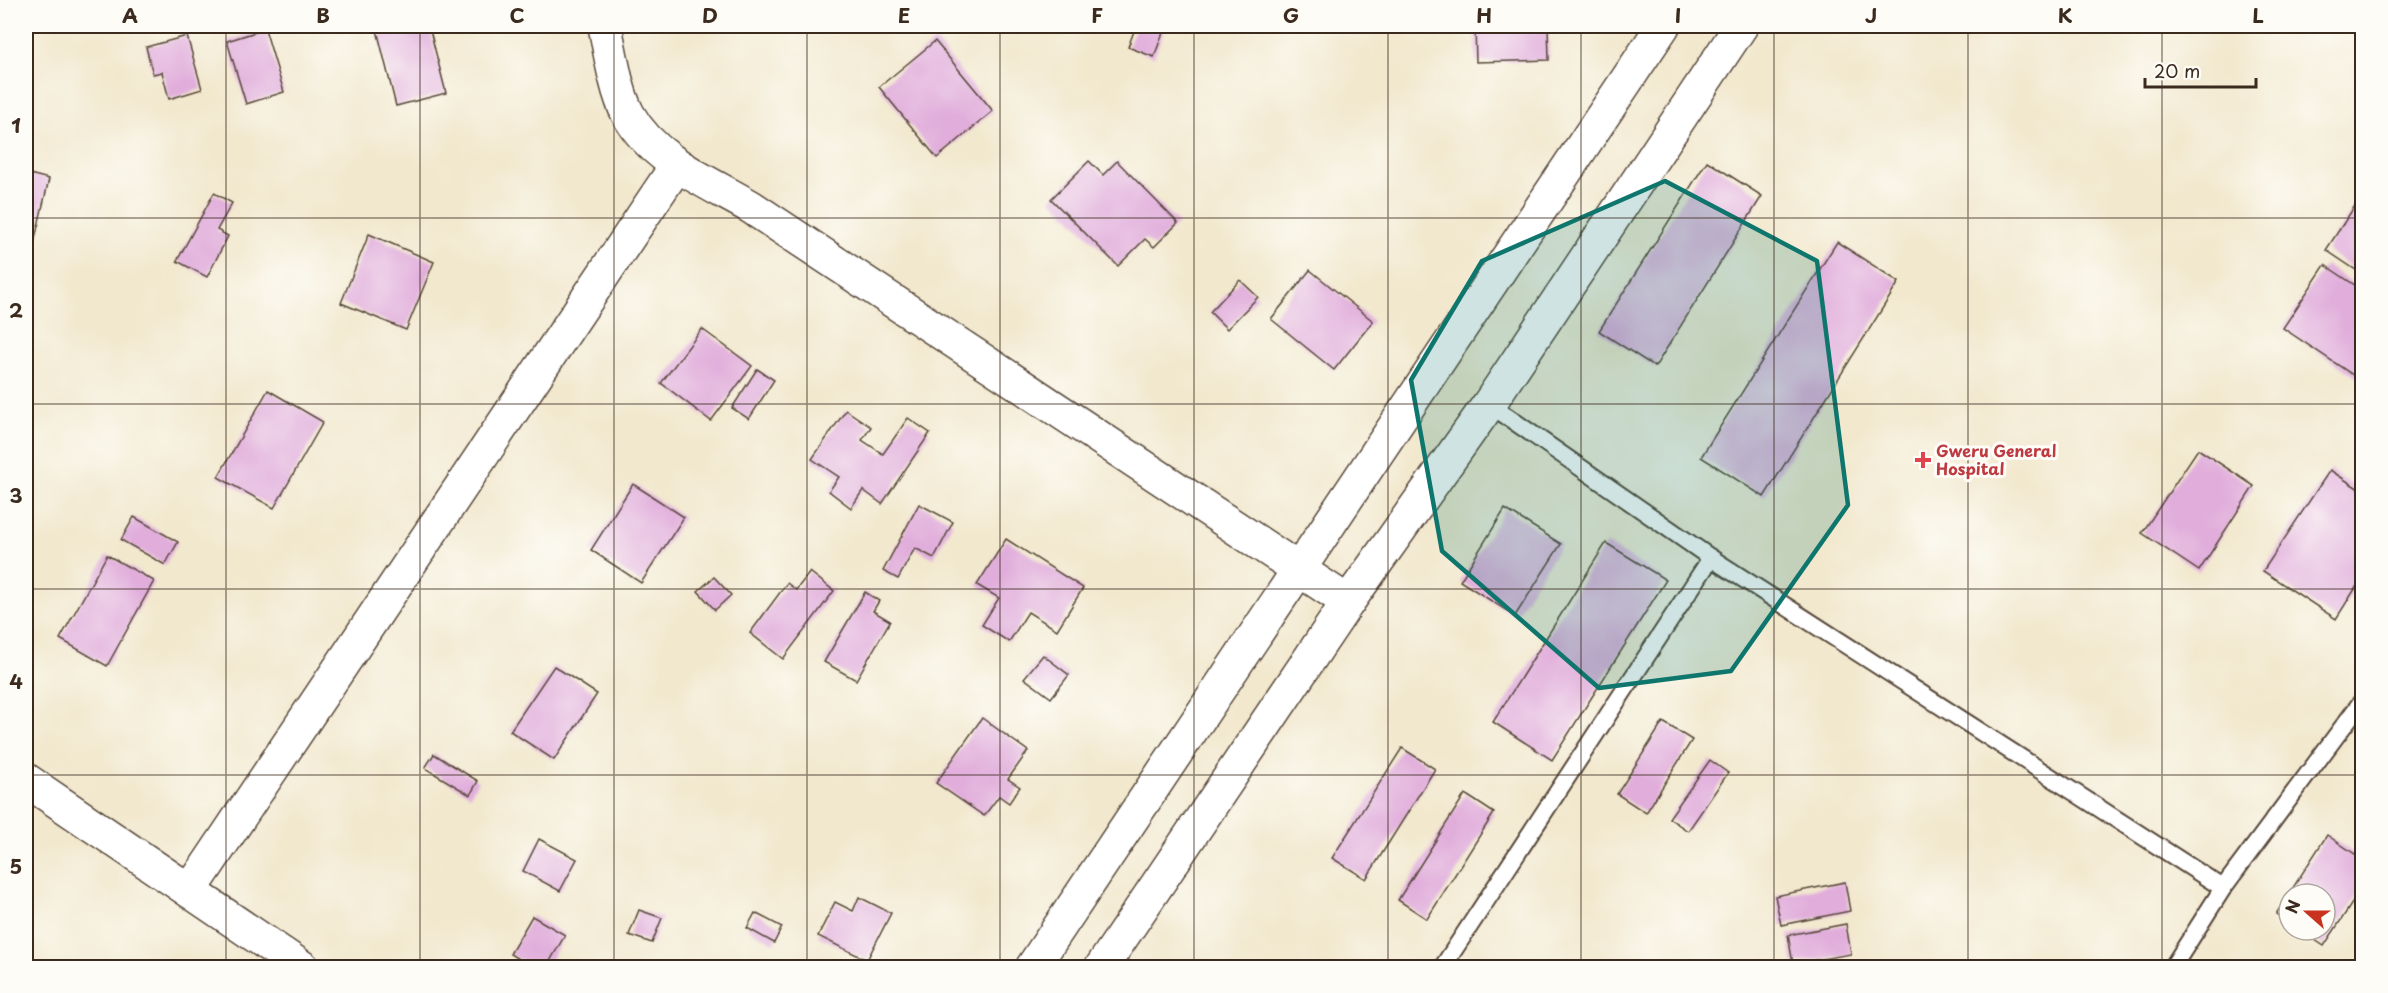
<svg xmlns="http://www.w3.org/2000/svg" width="2388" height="993" font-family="'Playpen Sans',sans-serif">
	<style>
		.building { fill: #e1aedc }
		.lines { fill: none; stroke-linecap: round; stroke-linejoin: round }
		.service-casing { stroke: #564638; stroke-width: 20 }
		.minor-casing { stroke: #564638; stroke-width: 36 }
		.service { stroke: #fff; stroke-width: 16 }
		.minor { stroke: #fff; stroke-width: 33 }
		.marked { fill: #0f766e; fill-opacity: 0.2; stroke: #0f766e; stroke-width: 4.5; stroke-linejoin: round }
		.grid { fill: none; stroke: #3b2a1e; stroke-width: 1.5; stroke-opacity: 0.55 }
		.health-dot { fill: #e0444e; stroke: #fdfcf7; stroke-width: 2 }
		.labels { text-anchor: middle; stroke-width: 6; stroke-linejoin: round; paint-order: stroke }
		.health-label { font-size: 16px; font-weight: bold; fill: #be3a42; stroke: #fdfcf7; text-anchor: start }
		.neatline { fill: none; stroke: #3b2a1e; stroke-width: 2 }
		.grid-label { font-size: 20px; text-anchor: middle; font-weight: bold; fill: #3b2a1e }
	</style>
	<rect width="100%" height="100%" fill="#fdfcf7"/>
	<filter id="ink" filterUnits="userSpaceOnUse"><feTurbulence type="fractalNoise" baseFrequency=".0167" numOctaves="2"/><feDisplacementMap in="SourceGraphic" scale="12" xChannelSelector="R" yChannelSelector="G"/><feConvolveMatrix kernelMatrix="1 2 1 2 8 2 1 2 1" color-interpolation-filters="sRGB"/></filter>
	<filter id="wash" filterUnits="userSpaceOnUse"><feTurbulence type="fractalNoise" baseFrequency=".008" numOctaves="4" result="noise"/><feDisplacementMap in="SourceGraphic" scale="24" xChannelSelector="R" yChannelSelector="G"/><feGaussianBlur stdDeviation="1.35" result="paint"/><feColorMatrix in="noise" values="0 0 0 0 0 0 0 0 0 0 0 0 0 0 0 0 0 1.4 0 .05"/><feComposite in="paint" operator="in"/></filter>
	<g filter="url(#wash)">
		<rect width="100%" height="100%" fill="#f2e8ce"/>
		<g id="blocks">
			<!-- building -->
			<g class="building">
				<path d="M 376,26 L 429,26 L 446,93 L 396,106 Z"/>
				<path d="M 1136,26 L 1151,26 L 1164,30 L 1154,57 L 1128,47 Z"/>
				<path d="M 1475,26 L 1548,26 L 1549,60 L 1476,62 Z"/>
				<path d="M 265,29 L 284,92 L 246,104 L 227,41 Z"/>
				<path d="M 187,36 L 202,89 L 169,99 L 162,72 L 153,74 L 146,47 Z"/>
				<path d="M 935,41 L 993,111 L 937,158 L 879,87 Z"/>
				<path d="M 1089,161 L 1103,175 L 1117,161 L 1178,223 L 1154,247 L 1145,239 L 1118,266 L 1051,199 Z"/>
				<path d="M 1707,161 L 1762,196 L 1655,367 L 1599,331 Z"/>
				<path d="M 26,173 L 49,179 L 31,256 L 26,254 Z"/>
				<path d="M 214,193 L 232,203 L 217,230 L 228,236 L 207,277 L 177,261 Z"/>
				<path d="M 2362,195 L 2362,274 L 2326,250 Z"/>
				<path d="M 369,234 L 434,262 L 406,330 L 341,303 Z"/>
				<path d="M 1837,242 L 1899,282 L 1764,497 L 1701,457 Z"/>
				<path d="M 2325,265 L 2362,290 L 2362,381 L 2283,328 Z"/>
				<path d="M 1310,270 L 1373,321 L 1334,370 L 1271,319 Z"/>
				<path d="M 1240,280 L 1258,297 L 1227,329 L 1210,312 Z"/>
				<path d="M 702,329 L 752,366 L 711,421 L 661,383 Z"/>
				<path d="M 757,369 L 774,380 L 749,419 L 732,408 Z"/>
				<path d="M 268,390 L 323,422 L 274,508 L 218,477 Z"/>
				<path d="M 846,410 L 871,427 L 862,440 L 883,454 L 908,418 L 930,433 L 882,504 L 863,490 L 851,508 L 829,491 L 839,477 L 812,459 Z"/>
				<path d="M 2198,449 L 2254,486 L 2199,571 L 2142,533 Z"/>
				<path d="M 2330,470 L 2362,491 L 2362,578 L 2336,619 L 2263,571 Z"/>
				<path d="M 633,484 L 684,517 L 641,583 L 591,550 Z"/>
				<path d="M 919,504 L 953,522 L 934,558 L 915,548 L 898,579 L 883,571 Z"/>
				<path d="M 1505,509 L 1561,544 L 1515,616 L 1460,581 Z"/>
				<path d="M 134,517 L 178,542 L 165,565 L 121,540 Z"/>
				<path d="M 1006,539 L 1083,588 L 1057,630 L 1028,612 L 1009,642 L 982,625 L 999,598 L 977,585 Z"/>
				<path d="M 1606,543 L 1666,580 L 1552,760 L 1493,722 Z"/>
				<path d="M 107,555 L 154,581 L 107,666 L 60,639 Z"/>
				<path d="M 810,572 L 834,591 L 783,659 L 750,633 L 787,583 L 796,590 Z"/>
				<path d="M 714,577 L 731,595 L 715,610 L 698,591 Z"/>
				<path d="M 865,592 L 879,601 L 873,611 L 890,621 L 856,680 L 824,662 Z"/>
				<path d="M 1043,655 L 1069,675 L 1051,698 L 1024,678 Z"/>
				<path d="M 554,666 L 597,694 L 554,760 L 510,731 Z"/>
				<path d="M 982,718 L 1028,751 L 1008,779 L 1020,787 L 1009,803 L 999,796 L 984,816 L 936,783 Z"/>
				<path d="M 1663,722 L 1692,740 L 1646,813 L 1617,794 Z"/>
				<path d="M 1402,748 L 1435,769 L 1366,879 L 1332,858 Z"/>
				<path d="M 434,754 L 478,781 L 470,795 L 425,768 Z"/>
				<path d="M 1710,760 L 1728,773 L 1688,831 L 1669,818 Z"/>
				<path d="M 1465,794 L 1494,813 L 1427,919 L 1398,900 Z"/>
				<path d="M 2327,835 L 2362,859 L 2362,888 L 2324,946 L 2300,930 L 2325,930 L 2325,894 L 2289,894 L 2289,922 L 2276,914 Z"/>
				<path d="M 539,839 L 577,859 L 560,891 L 523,871 Z"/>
				<path d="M 1845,882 L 1850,911 L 1781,925 L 1775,896 Z"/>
				<path d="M 859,897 L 891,913 L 867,960 L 818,936 L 835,902 L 853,911 Z"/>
				<path d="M 639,910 L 662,918 L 652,943 L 629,935 Z"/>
				<path d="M 755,913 L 782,927 L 774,943 L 747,928 Z"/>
				<path d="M 532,916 L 565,935 L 546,968 L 533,968 L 510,954 Z"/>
				<path d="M 1846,924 L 1851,954 L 1793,964 L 1788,935 Z"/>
			</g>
		</g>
	</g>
	<g filter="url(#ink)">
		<use href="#blocks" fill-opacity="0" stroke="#564638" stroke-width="1.5"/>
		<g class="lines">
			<defs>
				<g id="service">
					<path d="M 1489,404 L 1711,558 L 2223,888"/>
					<path d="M 1442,968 L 1711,558"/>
					<path d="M 2172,968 L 2223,888 L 2362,701"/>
				</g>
				<g id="minor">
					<path d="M 605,26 C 610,51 616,92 628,114 C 653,160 708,182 751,207 L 1348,602"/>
					<path d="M 26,780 L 303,968"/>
					<path d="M 190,891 L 677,165"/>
					<path d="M 1032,968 L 1663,26"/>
					<path d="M 1101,968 L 1348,602 L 1489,404 L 1741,26"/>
				</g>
			</defs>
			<!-- service casing -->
			<use href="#service" class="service-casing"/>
			<!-- minor casing -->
			<use href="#minor" class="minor-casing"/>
			<!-- service -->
			<use href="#service" class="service"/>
			<!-- minor -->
			<use href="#minor" class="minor"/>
		</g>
	</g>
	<!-- marked area -->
	<path class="marked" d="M 1665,181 L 1817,261 L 1848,505 L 1731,671 L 1599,688 L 1442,551 L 1411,380 L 1482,261 Z"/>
	<!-- grid -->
	<path class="grid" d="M 226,26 L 226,968M 420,26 L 420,968M 614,26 L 614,968M 807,26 L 807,968M 1000,26 L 1000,968M 1194,26 L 1194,968M 1388,26 L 1388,968M 1581,26 L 1581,968M 1774,26 L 1774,968M 1968,26 L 1968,968M 2162,26 L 2162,968M 26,218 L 2362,218M 26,404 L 2362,404M 26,589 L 2362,589M 26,775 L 2362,775"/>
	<!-- markers -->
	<path class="health-dot" d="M1920 451h6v6h6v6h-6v6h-6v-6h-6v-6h6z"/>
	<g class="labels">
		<!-- health labels -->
		<g class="health-label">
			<text x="1936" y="457">Gweru General<tspan x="1936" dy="18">Hospital</tspan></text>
		</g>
	</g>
	<!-- margin -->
	<rect width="2388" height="993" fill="none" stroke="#fdfcf7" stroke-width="66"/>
	<!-- north arrow -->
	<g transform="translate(2307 912) rotate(291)"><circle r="28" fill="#fdfcf7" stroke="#afa8a0" stroke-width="1.5"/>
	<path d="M0-4.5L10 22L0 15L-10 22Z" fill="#c8321e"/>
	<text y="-9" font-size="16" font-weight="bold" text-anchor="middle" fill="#3b2a1e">N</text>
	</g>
	<!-- scale -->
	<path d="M2145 78v9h111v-9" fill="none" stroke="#3b2a1e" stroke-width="3"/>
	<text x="2154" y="78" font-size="18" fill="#3b2a1e" stroke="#fdfcf7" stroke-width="4.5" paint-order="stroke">20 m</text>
	<rect x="33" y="33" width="2322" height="927" class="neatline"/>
	<g class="grid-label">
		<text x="130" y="23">A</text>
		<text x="323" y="23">B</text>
		<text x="517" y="23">C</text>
		<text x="710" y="23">D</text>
		<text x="904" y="23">E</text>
		<text x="1097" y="23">F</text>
		<text x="1291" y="23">G</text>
		<text x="1484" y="23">H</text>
		<text x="1678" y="23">I</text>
		<text x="1871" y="23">J</text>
		<text x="2065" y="23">K</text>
		<text x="2258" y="23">L</text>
		<text x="16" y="133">1</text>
		<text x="16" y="318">2</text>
		<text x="16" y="503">3</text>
		<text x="16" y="689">4</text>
		<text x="16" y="874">5</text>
	</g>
</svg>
